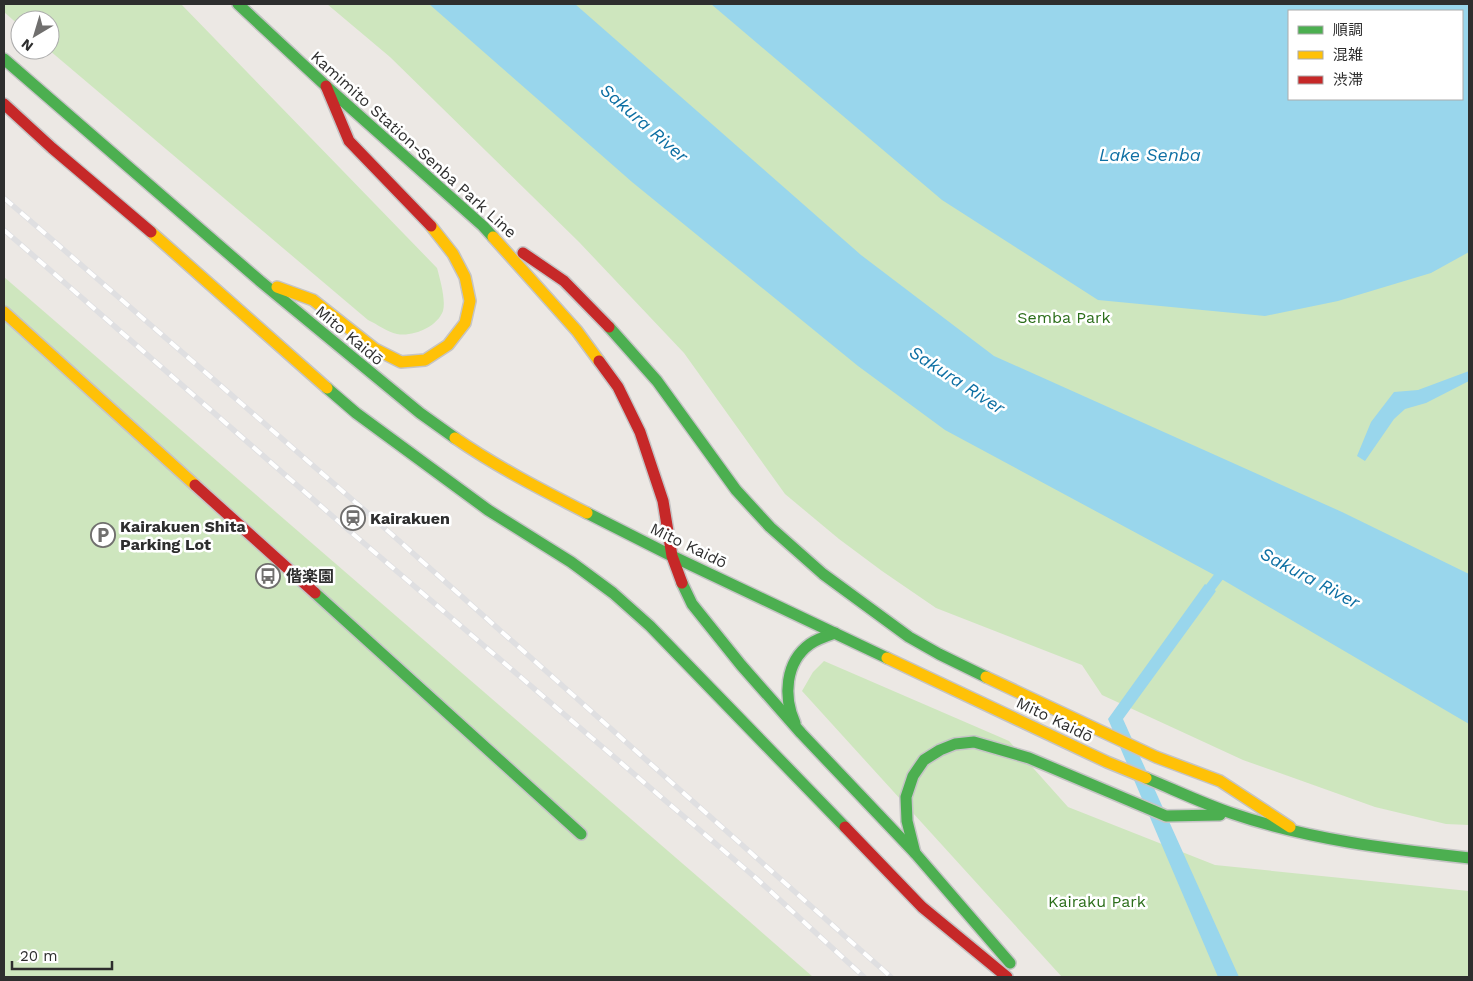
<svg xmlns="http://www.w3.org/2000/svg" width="1473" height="981" font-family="'Work Sans','Noto Sans JP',sans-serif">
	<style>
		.green { fill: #cee6be; fill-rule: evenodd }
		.water { fill: #99d6ec; fill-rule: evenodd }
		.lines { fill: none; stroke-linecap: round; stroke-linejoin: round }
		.stream { stroke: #99d6ec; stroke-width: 10 }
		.fast-casing { stroke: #c5c4c5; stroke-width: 14 }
		.slow-casing { stroke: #c5c4c5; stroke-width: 14 }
		.jam-casing { stroke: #c5c4c5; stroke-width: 14 }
		.fast { stroke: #4caf50; stroke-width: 11 }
		.slow { stroke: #ffc107; stroke-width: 11 }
		.jam { stroke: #c62828; stroke-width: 11 }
		.rail-casing { stroke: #dfdfe1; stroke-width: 5.5 }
		.rail { stroke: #fff; stroke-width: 4; stroke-dasharray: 11; stroke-linecap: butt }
		.labels { text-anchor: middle; stroke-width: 5; stroke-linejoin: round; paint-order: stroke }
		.street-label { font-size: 16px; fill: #2e2e2e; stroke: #fff }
		.park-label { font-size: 16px; fill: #2c6e1b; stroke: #fff }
		.poi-label { font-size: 16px; font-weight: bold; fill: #2e2e2e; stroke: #fff; text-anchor: start }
		.water-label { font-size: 18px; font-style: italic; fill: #0d6fa3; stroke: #fff }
	</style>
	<rect width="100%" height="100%" fill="#ece8e4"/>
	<!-- green -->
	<g class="green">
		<path d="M 4,4 L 181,4 L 437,268 C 440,279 446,300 443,311 C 437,327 413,337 397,334 C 387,332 377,324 368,320 L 49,50 L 50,50 L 50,20 L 20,20 L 20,26 L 4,12 Z"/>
		<path d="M 327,4 L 1469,4 L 1469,825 L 1446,824 L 1375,807 L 1243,760 L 1102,695 L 1082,665 L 936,608 L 882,571 L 839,539 L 785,494 L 684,353 L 579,242 L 390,57 ZM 1289,11 L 1462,11 L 1462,99 L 1289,99 Z"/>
		<path d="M 4,277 L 749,921 L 813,977 L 4,977 Z"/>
		<path d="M 824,661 L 1009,741 L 1068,807 L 1215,865 L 1469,891 L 1469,977 L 1062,977 L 802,691 L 813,672 Z"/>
	</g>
	<!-- water -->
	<g class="water">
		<path d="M 429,4 L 575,4 L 861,255 L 994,356 L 1342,512 L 1469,574 L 1469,724 L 1218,577 L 945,430 L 858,366 L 632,182 Z"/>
		<path d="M 711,4 L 1469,4 L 1469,252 L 1431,273 L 1338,301 L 1265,316 L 1098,300 L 942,200 ZM 1289,11 L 1462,11 L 1462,99 L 1289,99 Z"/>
		<path d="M 1469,371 L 1469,381 L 1426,403 L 1405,409 L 1394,419 L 1365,461 L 1357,456 L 1371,422 L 1394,392 L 1418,390 Z"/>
		<path d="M 1205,584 L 1216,591 L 1123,719 L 1239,977 L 1218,977 L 1108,719 Z"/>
	</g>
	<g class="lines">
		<!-- stream -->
		<path class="stream" d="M 1210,588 L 1226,567"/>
		<defs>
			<g id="fast">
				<path d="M 238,4 L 326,86 L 483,226 L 493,237"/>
				<path d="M 4,59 L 260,281 L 420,413 L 455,438"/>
				<path d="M 609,327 L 657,381 L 736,490 L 770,527 L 823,574 L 909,637 L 939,654 L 986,677"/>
				<path d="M 327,388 L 356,413 L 488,510 L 571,562 L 613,593 L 650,626 L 845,827"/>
				<path d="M 587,513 L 672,556 L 887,658"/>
				<path d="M 682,583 L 692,604 L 741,665 L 801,733 L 915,853 L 1010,963"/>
				<path d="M 315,593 L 581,834"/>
				<path d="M 795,723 C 783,697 785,662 810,644 C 817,639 826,636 835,633"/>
				<path d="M 1146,778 C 1175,790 1204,804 1234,814 C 1310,840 1390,849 1469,858"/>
				<path d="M 915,853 L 907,821 L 906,797 L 913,776 L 924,760 L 940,750 L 955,744 L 974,742 L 1029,758 L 1166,816 L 1220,815"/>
			</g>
			<g id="slow">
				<path d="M 151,232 L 327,388"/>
				<path d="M 493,237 L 577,331 L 599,361"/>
				<path d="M 277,287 L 313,300 L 375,349 L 401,362 L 425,360 L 448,345 L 465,323 L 470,301 L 465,277 L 453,254 L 431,226"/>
				<path d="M 4,312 L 195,485"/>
				<path d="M 455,438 C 497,467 542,490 587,513"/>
				<path d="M 887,658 L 1107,762 L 1146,778"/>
				<path d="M 986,677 L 1156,757 L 1220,781 L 1290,827"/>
			</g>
			<g id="jam">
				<path d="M 326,86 L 349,141 L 431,226"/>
				<path d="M 4,104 L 52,148 L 151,232"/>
				<path d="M 523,253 L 564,281 L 609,327"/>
				<path d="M 599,361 L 618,387 L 640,432 L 663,501 L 672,556 L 682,583"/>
				<path d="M 195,485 L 315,593"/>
				<path d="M 845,827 L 922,907 L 1007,977"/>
			</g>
		</defs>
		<!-- fast casing -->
		<use href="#fast" class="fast-casing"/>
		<!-- slow casing -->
		<use href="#slow" class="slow-casing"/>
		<!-- jam casing -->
		<use href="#jam" class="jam-casing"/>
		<!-- fast -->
		<use href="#fast" class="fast"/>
		<!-- slow -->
		<use href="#slow" class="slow"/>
		<!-- jam -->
		<use href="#jam" class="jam"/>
		<defs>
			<g id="rail">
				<path d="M 4,198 L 362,508 L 891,977"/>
				<path d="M 4,230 L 345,527 L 757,879 L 864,977"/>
			</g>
		</defs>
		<!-- rail casing -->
		<use href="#rail" class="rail-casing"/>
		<!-- rail -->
		<use href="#rail" class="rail"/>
	</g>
	<!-- icons -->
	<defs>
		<symbol id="station-ring" viewBox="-11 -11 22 22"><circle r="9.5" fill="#fff" stroke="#706f6e" stroke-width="1.5"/><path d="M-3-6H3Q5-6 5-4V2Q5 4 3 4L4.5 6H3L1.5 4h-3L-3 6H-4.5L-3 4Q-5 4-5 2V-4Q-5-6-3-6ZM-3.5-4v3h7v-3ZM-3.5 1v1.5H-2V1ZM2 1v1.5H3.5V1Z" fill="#706f6e"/></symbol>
		<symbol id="parking-ring" viewBox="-11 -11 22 22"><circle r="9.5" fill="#fff" stroke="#706f6e" stroke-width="1.5"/><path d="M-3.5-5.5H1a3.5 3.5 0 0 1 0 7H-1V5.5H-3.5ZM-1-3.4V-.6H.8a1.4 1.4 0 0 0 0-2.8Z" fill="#706f6e"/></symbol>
		<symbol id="bus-ring" viewBox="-11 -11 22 22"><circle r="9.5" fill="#fff" stroke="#706f6e" stroke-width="1.5"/><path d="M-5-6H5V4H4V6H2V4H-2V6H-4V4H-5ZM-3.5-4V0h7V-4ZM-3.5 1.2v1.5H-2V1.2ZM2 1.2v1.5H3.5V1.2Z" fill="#706f6e"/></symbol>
	</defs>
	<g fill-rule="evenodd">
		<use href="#station-ring" x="339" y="504" width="28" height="28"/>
		<use href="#parking-ring" x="89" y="521" width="28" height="28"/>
		<use href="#bus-ring" x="254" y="562" width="28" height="28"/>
	</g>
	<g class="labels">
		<!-- street labels -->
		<g class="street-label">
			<text transform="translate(414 144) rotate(42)" y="6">Kamimito Station-Senba Park Line</text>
			<text transform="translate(350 335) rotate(40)" y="6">Mito Kaidō</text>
			<text transform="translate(689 545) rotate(26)" y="6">Mito Kaidō</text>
			<text transform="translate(1055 719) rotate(26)" y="6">Mito Kaidō</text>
		</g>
		<!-- park labels -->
		<g class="park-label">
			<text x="1064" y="323">Semba Park</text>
			<text x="1097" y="907">Kairaku Park</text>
		</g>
		<!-- poi labels -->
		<g class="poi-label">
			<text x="370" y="524">Kairakuen</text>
			<text x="120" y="532">Kairakuen Shita<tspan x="120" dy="18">Parking Lot</tspan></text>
			<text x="286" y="582">偕楽園</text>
		</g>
		<!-- water labels -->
		<g class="water-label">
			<text transform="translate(644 123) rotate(41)" y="6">Sakura River</text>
			<text x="1150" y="161">Lake Senba</text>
			<text transform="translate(957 380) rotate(33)" y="6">Sakura River</text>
			<text transform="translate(1310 578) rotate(28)" y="6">Sakura River</text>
		</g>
	</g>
	<!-- border -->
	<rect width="1473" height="981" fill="none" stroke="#2e2e2e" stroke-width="10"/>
	<!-- legend -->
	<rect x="1288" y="10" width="175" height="90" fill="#ffffff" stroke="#ababab"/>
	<rect x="1298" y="26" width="25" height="8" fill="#4caf50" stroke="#ababab"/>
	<text x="1333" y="35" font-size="15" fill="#2e2e2e">順調</text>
	<rect x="1298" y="51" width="25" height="8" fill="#ffc107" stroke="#ababab"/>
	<text x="1333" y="60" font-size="15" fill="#2e2e2e">混雑</text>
	<rect x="1298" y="76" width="25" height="8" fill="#c62828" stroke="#ababab"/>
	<text x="1333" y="85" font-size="15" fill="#2e2e2e">渋滞</text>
	<!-- north arrow -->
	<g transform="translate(35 35) rotate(218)"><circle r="24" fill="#ffffff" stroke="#ababab"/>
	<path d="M0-4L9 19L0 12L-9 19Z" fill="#706f6e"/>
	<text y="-8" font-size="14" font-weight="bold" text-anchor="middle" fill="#2e2e2e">N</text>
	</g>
	<!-- scale -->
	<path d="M12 961v8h100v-8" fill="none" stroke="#2e2e2e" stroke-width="2.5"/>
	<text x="20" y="961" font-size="15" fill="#2e2e2e" stroke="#ffffff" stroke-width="4" paint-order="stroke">20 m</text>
</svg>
